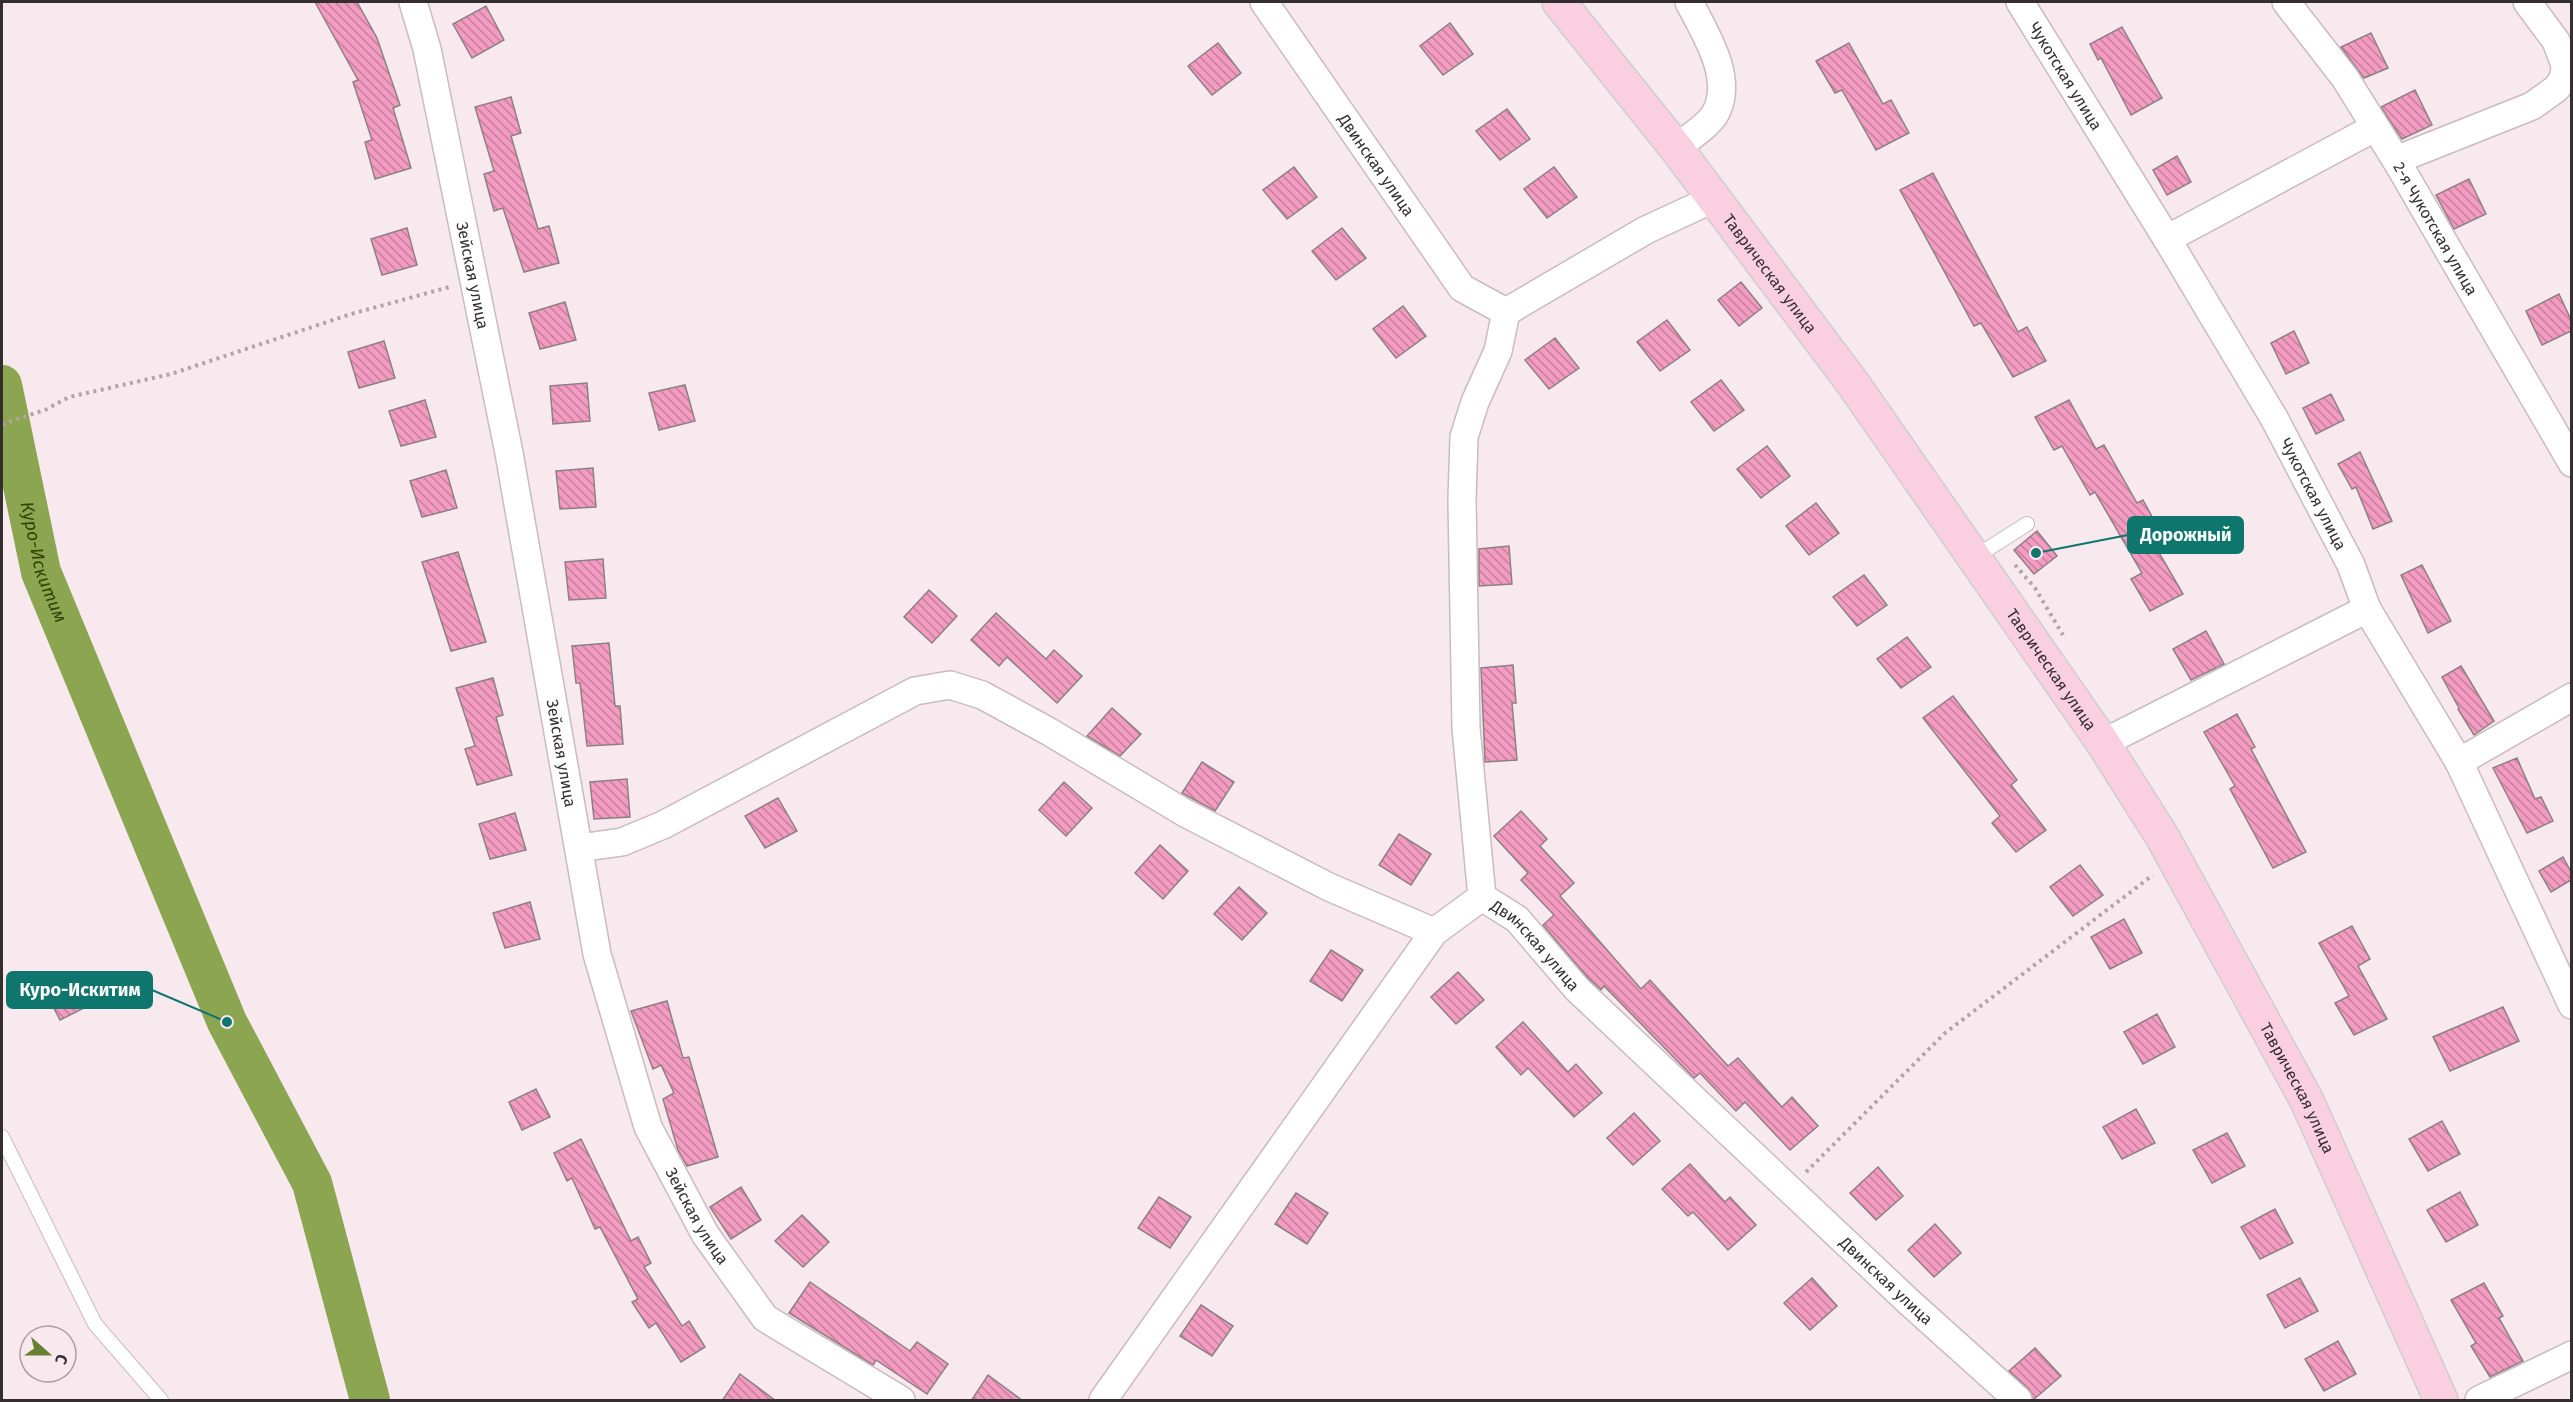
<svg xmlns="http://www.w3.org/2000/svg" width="2573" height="1402" font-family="'Fira Sans',sans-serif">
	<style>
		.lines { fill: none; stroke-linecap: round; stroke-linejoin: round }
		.river { stroke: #8ba551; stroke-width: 40 }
		.building { fill: url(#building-back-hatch); stroke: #8d8085; stroke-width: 1.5 }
		.service-casing { stroke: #c9bbc0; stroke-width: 16 }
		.minor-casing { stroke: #c9bbc0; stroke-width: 30 }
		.primary-casing { stroke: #cecdcd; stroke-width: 36 }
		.path { stroke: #afa4a8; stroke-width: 4; stroke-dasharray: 3 4.5; stroke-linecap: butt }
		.service { stroke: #fff; stroke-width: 14 }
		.minor { stroke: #fff; stroke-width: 27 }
		.primary { stroke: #fad0e1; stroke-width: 33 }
		.labels { text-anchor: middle; stroke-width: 6; stroke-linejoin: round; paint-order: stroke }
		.street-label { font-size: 16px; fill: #342e30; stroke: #f8e9ee }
		.water-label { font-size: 18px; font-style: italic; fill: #334302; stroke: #f8e9ee }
		.leader { fill: none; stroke: #0f766e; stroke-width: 2 }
		.callout-dot { fill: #0f766e; stroke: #f8e9ee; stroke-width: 2 }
		.callout { fill: #0f766e; stroke: #0f766e; stroke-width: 2 }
		.callout-label { font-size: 18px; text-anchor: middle; font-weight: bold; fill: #fff }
	</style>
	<defs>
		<pattern id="building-back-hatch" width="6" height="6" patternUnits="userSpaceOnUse" patternTransform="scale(1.5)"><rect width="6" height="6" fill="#f39bc0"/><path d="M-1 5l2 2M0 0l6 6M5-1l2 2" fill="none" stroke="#c67f9c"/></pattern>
	</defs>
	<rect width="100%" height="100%" fill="#f8e9ee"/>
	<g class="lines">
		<!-- river -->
		<path class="river" id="s1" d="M 2,385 L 41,572 L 227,1022 L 312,1183 L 370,1400"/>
	</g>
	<!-- building -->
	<g class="building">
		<path d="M 315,2 L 357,2 L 377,38 L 400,105 L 393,108 L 411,168 L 375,179 L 365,142 L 372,140 L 353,82 L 358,80 Z"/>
		<path d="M 486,6 L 504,40 L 472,58 L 453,24 Z"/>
		<path d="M 1450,23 L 1473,54 L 1443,75 L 1420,46 Z"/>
		<path d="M 2122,27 L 2162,98 L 2131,115 L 2101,58 L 2098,60 L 2090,44 Z"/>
		<path d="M 2371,33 L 2388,68 L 2364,78 L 2341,47 Z"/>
		<path d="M 1218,43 L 1241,73 L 1212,95 L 1188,66 Z"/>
		<path d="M 1849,43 L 1883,104 L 1891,100 L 1909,133 L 1876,150 L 1842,90 L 1835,93 L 1816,61 Z"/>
		<path d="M 2415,90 L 2432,125 L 2402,139 L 2381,107 Z"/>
		<path d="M 511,97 L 521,133 L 511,136 L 538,229 L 549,226 L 559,263 L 524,272 L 503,208 L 494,211 L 484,174 L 494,171 L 475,107 Z"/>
		<path d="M 1507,109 L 1530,139 L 1500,160 L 1476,131 Z"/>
		<path d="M 2177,156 L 2191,182 L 2167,195 L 2153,170 Z"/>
		<path d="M 1294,167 L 1317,197 L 1287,219 L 1263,190 Z"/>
		<path d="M 1554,167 L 1577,197 L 1547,218 L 1524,189 Z"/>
		<path d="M 1933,173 L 2018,332 L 2027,327 L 2046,361 L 2013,377 L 1981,323 L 1974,326 L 1900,190 Z"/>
		<path d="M 2469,179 L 2486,214 L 2454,229 L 2436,195 Z"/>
		<path d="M 407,228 L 417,265 L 382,275 L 371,239 Z"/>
		<path d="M 1342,228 L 1366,258 L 1336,280 L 1312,251 Z"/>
		<path d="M 1741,282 L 1762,308 L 1739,326 L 1718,300 Z"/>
		<path d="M 2559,294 L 2571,320 L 2571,331 L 2542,345 L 2526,311 Z"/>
		<path d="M 565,302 L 576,340 L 540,349 L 529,313 Z"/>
		<path d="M 1403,306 L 1426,336 L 1396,358 L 1373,329 Z"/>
		<path d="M 1667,320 L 1690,350 L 1660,371 L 1637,342 Z"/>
		<path d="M 2294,331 L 2309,363 L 2286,374 L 2271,343 Z"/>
		<path d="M 1555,338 L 1579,368 L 1549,389 L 1525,360 Z"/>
		<path d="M 384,341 L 395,378 L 359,388 L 348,352 Z"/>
		<path d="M 1721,380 L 1744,410 L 1714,431 L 1691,402 Z"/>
		<path d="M 587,383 L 590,421 L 553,424 L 550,386 Z"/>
		<path d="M 685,385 L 695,421 L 659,430 L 649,393 Z"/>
		<path d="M 2331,394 L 2344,420 L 2316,434 L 2303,408 Z"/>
		<path d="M 425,400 L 436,437 L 401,446 L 389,411 Z"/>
		<path d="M 2069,400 L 2096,449 L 2104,445 L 2137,503 L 2143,500 L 2161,533 L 2151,539 L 2183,594 L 2150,611 L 2131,579 L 2142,573 L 2095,492 L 2090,495 L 2062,446 L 2054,450 L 2035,417 Z"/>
		<path d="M 1767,446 L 1790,476 L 1761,498 L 1737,469 Z"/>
		<path d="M 2360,452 L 2392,521 L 2373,529 L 2356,487 L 2352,489 L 2338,464 Z"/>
		<path d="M 593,468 L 596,507 L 560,509 L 556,471 Z"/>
		<path d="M 446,470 L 457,508 L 422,517 L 410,481 Z"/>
		<path d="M 1816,503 L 1839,533 L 1809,555 L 1786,526 Z"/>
		<path d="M 2037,531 L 2057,556 L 2034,574 L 2014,550 Z"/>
		<path d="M 1509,546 L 1512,584 L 1479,586 L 1479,549 Z"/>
		<path d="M 458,552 L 486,642 L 451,651 L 422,562 Z"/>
		<path d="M 603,559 L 606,598 L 569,600 L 565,562 Z"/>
		<path d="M 2422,565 L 2451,621 L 2428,633 L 2401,575 Z"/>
		<path d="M 1864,575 L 1887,605 L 1857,626 L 1833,597 Z"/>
		<path d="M 929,590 L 957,616 L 932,643 L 904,617 Z"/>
		<path d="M 996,613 L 1046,659 L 1054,650 L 1082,676 L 1057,703 L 1007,657 L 999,666 L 971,640 Z"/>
		<path d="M 2206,631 L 2224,664 L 2191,680 L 2173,649 Z"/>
		<path d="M 1907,637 L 1931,667 L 1901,688 L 1877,659 Z"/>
		<path d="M 609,643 L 615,706 L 620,706 L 623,744 L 587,746 L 580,683 L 576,683 L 572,646 Z"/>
		<path d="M 1513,665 L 1516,703 L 1512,703 L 1517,760 L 1485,762 L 1481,668 Z"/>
		<path d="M 2461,666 L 2494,721 L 2474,735 L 2458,709 L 2459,708 L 2442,677 Z"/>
		<path d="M 493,678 L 503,715 L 496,717 L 512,775 L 477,785 L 465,749 L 475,746 L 456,688 Z"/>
		<path d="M 1953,696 L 2017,780 L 2011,785 L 2046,830 L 2016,852 L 1992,823 L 2000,816 L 1923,718 Z"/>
		<path d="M 1112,708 L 1141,734 L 1120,756 L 1087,736 Z"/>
		<path d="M 2237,714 L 2255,747 L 2251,749 L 2306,852 L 2273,868 L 2230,789 L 2235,786 L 2204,732 Z"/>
		<path d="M 2517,758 L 2535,799 L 2541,797 L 2553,821 L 2527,833 L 2493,768 Z"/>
		<path d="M 1202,762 L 1234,782 L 1215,811 L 1182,793 Z"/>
		<path d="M 627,779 L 630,817 L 594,819 L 590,782 Z"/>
		<path d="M 1064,782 L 1092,808 L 1066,836 L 1039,810 Z"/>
		<path d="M 778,798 L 797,831 L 765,848 L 745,816 Z"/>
		<path d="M 1521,811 L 1547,839 L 1540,846 L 1574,883 L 1560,896 L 1641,989 L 1650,980 L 1728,1066 L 1738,1058 L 1782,1107 L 1792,1097 L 1818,1126 L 1790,1150 L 1745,1102 L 1736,1111 L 1700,1073 L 1694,1078 L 1604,986 L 1601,990 L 1588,978 L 1543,925 L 1554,915 L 1521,880 L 1528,873 L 1494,836 Z"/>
		<path d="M 515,813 L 526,850 L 490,859 L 479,824 Z"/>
		<path d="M 1399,834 L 1431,854 L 1411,885 L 1379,865 Z"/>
		<path d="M 1160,845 L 1188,871 L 1163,899 L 1135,873 Z"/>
		<path d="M 2563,857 L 2571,872 L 2571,880 L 2551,892 L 2539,871 Z"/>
		<path d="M 2080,865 L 2103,895 L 2073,916 L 2050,887 Z"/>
		<path d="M 1239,887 L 1267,913 L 1242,940 L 1214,914 Z"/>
		<path d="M 530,902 L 540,939 L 505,948 L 493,913 Z"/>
		<path d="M 2124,919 L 2142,953 L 2110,969 L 2091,937 Z"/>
		<path d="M 2352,926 L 2370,959 L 2358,966 L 2387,1019 L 2354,1035 L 2335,1003 L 2349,996 L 2319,943 Z"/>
		<path d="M 1331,950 L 1363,970 L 1342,1001 L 1310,981 Z"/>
		<path d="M 1458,972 L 1484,1000 L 1456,1024 L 1431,997 Z"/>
		<path d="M 73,977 L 88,1006 L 60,1020 L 45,991 Z"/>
		<path d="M 667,1001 L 683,1058 L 689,1057 L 718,1157 L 687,1166 L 678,1150 L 663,1099 L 674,1093 L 661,1065 L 653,1069 L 631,1011 Z"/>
		<path d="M 2503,1007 L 2519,1041 L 2450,1071 L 2433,1037 Z"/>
		<path d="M 2157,1014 L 2175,1047 L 2143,1064 L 2124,1032 Z"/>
		<path d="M 1523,1022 L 1568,1072 L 1576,1064 L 1602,1093 L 1574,1117 L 1528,1068 L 1521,1075 L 1496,1047 Z"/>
		<path d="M 536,1089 L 550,1117 L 522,1130 L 509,1102 Z"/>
		<path d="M 2136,1109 L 2155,1143 L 2122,1159 L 2103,1127 Z"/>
		<path d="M 1634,1113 L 1660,1141 L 1633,1165 L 1607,1138 Z"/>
		<path d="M 2442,1121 L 2460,1154 L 2428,1171 L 2409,1139 Z"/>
		<path d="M 2227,1133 L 2245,1166 L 2212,1183 L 2193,1150 Z"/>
		<path d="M 581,1139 L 631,1241 L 638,1237 L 651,1263 L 644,1267 L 682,1326 L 689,1321 L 705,1347 L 681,1362 L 656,1323 L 649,1328 L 632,1302 L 638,1299 L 600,1227 L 595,1229 L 572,1178 L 567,1181 L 554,1153 Z"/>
		<path d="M 1690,1164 L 1725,1202 L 1730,1197 L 1756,1225 L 1728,1250 L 1693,1212 L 1688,1216 L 1662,1189 Z"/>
		<path d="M 1878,1167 L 1903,1196 L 1876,1220 L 1850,1193 Z"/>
		<path d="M 741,1187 L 761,1220 L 731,1239 L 710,1207 Z"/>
		<path d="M 2460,1192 L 2478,1225 L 2446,1242 L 2427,1210 Z"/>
		<path d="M 1296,1193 L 1328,1213 L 1307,1244 L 1275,1224 Z"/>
		<path d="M 1159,1197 L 1191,1217 L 1170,1248 L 1138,1228 Z"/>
		<path d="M 2275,1209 L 2293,1243 L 2260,1259 L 2241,1227 Z"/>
		<path d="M 802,1215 L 829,1242 L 803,1267 L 775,1241 Z"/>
		<path d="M 1935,1224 L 1961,1253 L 1934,1277 L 1908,1250 Z"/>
		<path d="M 1812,1278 L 1837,1306 L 1810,1330 L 1784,1303 Z"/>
		<path d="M 2300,1278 L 2318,1311 L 2285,1328 L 2267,1295 Z"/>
		<path d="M 810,1282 L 910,1351 L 917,1342 L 948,1364 L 927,1394 L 876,1360 L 873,1365 L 789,1313 Z"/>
		<path d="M 2484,1283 L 2503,1316 L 2499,1318 L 2523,1361 L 2490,1377 L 2471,1346 L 2476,1343 L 2451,1300 Z"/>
		<path d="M 1201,1305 L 1233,1326 L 1212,1356 L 1180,1336 Z"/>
		<path d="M 2338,1341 L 2356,1374 L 2324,1391 L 2305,1359 Z"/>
		<path d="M 2035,1348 L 2061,1376 L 2033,1400 L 2029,1389 L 2009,1371 Z"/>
		<path d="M 740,1374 L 776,1401 L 722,1401 Z"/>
		<path d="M 988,1375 L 1023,1401 L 971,1401 Z"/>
	</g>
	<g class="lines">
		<defs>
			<g id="service">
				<path d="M 1975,557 L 2027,524"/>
				<path d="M 2,1137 L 95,1324 L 161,1400"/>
			</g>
			<g id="minor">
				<path id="s2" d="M 413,2 L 427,49 L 509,453 L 597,954 L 648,1127 L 705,1234 L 765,1318 L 901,1400"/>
				<path id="s3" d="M 1264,2 L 1462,288 L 1506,312"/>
				<path id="s4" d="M 2020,2 L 2167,239 L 2274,418 L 2351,565 L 2367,609 L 2459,762 L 2572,1005"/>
				<path id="s5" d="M 2286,2 L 2345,78 L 2396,160 L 2572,463"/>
				<path d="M 1676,148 C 1688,138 1707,127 1715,114 C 1735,79 1705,33 1689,2"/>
				<path d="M 2396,160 L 2532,106 L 2557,88 L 2564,77 L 2565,65 L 2556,41 L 2527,2"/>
				<path id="s6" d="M 1713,199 L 1646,230 L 1506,312 L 1498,351 L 1475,402 L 1464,437 L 1462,500 L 1466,728 L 1482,897 L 1517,919 L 1577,989 L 1909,1302 L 2018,1400"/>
				<path d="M 2167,239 L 2374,128"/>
				<path d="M 2103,743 L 2367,609"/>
				<path d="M 2459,762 L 2572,697"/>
				<path d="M 579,848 L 622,842 L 663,825 L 915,691 L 950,685 L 982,695 L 1048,731 L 1185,813 L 1329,887 L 1434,932"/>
				<path d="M 1103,1400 L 1434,932 L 1482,897"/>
				<path d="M 2479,1400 L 2572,1355"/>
			</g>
			<g id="primary">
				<path id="s7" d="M 1559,2 L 1676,148 L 1854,385 L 2103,743 L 2163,838 L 2307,1101 L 2441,1400"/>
			</g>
		</defs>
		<!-- service casing -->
		<use href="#service" class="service-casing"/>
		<!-- minor casing -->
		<use href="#minor" class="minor-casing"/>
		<!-- primary casing -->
		<use href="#primary" class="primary-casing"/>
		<!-- path -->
		<g class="path">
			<path d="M 2,424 L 45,410 L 69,397 L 171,374 L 351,314 L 453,286"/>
			<path d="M 2015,565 L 2035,588 L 2063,635"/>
			<path d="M 1806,1172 L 1945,1033 L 2153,875"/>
		</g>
		<!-- service -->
		<use href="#service" class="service"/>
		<!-- minor -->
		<use href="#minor" class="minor"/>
		<!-- primary -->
		<use href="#primary" class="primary"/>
	</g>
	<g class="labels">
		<!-- street labels -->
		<g class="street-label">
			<text dy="6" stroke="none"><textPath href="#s4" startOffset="87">Чукотская улица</textPath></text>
			<text dy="6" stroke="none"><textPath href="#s3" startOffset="198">Двинская улица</textPath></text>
			<text dy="6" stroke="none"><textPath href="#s5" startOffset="272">2-я Чукотская улица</textPath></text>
			<text dy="6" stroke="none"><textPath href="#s7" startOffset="344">Таврическая улица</textPath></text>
			<text dy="6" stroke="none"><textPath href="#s2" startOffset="280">Зейская улица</textPath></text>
			<text dy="6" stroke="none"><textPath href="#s4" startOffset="573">Чукотская улица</textPath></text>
			<text dy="6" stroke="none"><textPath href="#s7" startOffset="830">Таврическая улица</textPath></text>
			<text dy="6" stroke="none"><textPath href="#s2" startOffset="766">Зейская улица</textPath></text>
			<text dy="6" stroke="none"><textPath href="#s6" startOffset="902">Двинская улица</textPath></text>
			<text dy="6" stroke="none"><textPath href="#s7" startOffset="1316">Таврическая улица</textPath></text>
			<text dy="6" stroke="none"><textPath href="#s2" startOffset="1252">Зейская улица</textPath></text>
			<text dy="6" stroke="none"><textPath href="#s6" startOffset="1388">Двинская улица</textPath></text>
		</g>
		<!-- water labels -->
		<g class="water-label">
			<text dy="6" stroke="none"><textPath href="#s1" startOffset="182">Куро-Искитим</textPath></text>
		</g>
	</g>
	<!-- callouts -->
	<path class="leader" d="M2036 553L2128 535M227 1022L152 990"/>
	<g class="callout-dot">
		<circle cx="2036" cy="553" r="6"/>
		<circle cx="227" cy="1022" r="6"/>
	</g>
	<g class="callout">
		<rect x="2128" y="517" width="115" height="36" rx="6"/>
		<rect x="7" y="972" width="145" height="36" rx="6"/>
	</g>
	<g class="callout-label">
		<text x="2186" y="541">Дорожный</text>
		<text x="80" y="996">Куро-Искитим</text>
	</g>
	<!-- border -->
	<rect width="2573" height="1402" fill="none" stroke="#342e30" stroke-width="6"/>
	<!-- north arrow -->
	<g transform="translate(48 1354) rotate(111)"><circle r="28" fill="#f8e9ee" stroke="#aa9ea2" stroke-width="1.5"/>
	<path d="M0-4.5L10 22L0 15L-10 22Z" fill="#698032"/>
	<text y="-9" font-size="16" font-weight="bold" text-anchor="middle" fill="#342e30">С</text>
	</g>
</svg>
